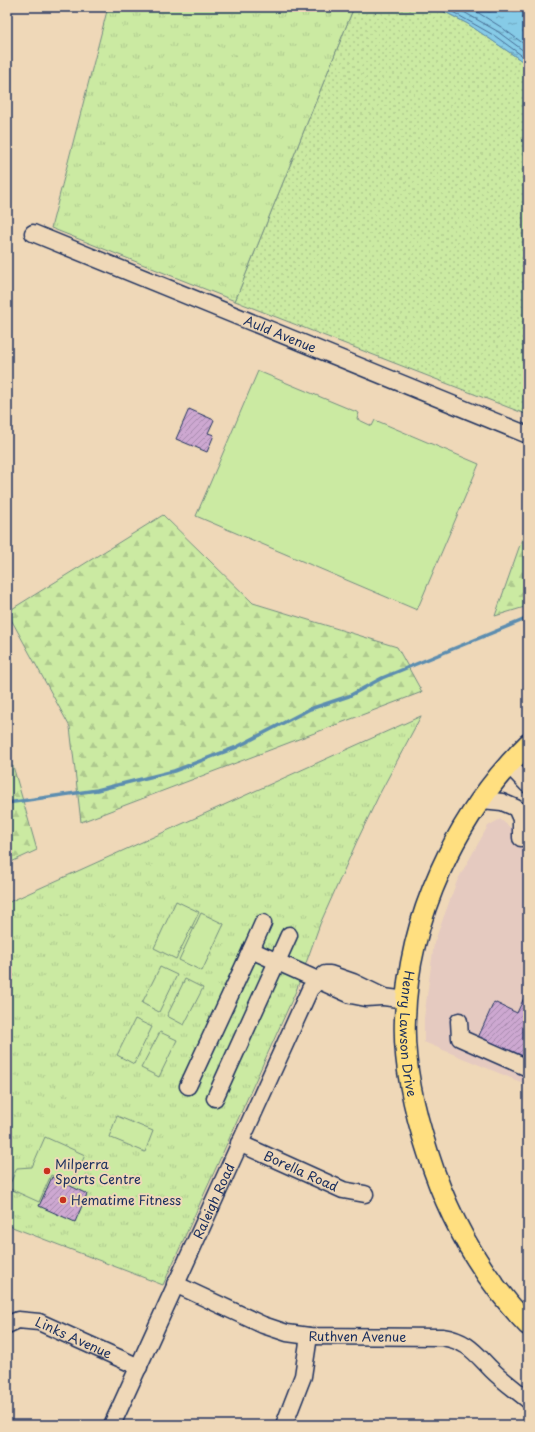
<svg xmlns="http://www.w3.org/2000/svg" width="535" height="1432" font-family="'Playpen Sans',sans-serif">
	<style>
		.built { fill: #e5cac0 }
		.grass { fill: url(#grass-dots); stroke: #738c80 }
		.forest { fill: url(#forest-firs); stroke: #738c80 }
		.park { fill: url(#park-tufts); stroke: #738c80 }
		.garden { fill: #cbeaa2; stroke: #738c80 }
		.water { fill: url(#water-ripples); stroke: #5b8db0 }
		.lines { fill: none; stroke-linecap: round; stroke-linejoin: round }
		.shore { stroke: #466d95; stroke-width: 1 }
		.stream { stroke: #5b8db0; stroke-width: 3.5 }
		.building { fill: url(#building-hatch); stroke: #1b2f5e }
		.minor-casing { stroke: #1b2f5e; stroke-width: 19 }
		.major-casing { stroke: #1b2f5e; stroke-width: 23 }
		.minor { stroke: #efd8b8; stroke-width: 16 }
		.major { stroke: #ffdf80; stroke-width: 20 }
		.poi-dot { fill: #c8321e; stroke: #efd8b8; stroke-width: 1.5 }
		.labels { text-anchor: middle; stroke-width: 4; stroke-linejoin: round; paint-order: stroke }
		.street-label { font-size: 13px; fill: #1b2f5e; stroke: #efd8b8 }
		.poi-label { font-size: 13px; fill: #1b2f5e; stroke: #efd8b8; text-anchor: start }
	</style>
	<defs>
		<pattern id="grass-dots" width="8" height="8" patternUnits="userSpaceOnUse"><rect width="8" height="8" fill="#cbeaa2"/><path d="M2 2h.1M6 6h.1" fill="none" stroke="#aec98e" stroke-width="1.8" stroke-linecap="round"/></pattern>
		<pattern id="forest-firs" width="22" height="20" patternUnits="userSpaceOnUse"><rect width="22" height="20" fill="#cbeaa2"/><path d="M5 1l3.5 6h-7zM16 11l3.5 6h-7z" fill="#aec98e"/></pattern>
		<pattern id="park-tufts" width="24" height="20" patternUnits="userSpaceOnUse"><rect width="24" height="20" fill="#cbeaa2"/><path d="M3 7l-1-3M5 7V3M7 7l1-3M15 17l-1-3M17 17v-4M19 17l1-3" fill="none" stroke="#aec98e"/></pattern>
		<pattern id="water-ripples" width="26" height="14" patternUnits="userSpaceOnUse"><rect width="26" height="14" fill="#86cbe7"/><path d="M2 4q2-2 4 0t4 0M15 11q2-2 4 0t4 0" fill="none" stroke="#6da5be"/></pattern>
		<pattern id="building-hatch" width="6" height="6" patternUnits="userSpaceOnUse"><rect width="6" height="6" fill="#cda8d1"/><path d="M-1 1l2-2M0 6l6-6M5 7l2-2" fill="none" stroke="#a689ad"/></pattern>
	</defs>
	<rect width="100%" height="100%" fill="#efd8b8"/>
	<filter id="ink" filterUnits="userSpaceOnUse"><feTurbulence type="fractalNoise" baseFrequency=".025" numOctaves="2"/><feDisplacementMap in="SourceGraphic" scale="8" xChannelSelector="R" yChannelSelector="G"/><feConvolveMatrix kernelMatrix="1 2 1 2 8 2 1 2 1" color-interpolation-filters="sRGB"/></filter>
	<g filter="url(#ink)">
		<!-- built -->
		<path class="built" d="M 528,808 L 528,1085 L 424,1042 L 424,1018 L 434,943 L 457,881 L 488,826 L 500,819 L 511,828 Z"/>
		<!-- grass -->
		<path class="grass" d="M 354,7 L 435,7 L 468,24 L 528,65 L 528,415 L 235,301 Z"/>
		<!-- forest -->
		<g class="forest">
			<path d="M 163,515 L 253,603 L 397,647 L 422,692 L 81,822 L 70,727 L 7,612 Z"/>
			<path d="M 528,522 L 528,606 L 495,616 Z"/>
			<path d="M 13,766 L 37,850 L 7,864 L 7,768 Z"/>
		</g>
		<!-- park -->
		<g class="park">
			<path d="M 108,7 L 354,7 L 235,301 L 51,228 Z"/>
			<path d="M 421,716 L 380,793 L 357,841 L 320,924 L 296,991 L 163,1285 L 7,1225 L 7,903 Z"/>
		</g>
		<!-- garden -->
		<g class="garden">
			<path d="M 258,371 L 359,413 L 357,419 L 372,426 L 375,420 L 479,464 L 417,610 L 196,516 Z"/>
			<path d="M 176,901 L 199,912 L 176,959 L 154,948 Z"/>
			<path d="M 201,913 L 224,924 L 202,971 L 179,960 Z"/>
			<path d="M 160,967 L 177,975 L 159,1012 L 142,1003 Z"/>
			<path d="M 185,979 L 203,988 L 184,1025 L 167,1016 Z"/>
			<path d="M 135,1019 L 152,1027 L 134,1064 L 117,1055 Z"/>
			<path d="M 160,1032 L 177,1040 L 159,1077 L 141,1068 Z"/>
			<path d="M 117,1116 L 153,1131 L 145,1152 L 109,1137 Z"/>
			<path d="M 45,1137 L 85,1155 L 72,1184 L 51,1175 L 39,1202 L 8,1188 L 17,1168 L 32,1167 Z"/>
		</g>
		<!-- water -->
		<path class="water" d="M 436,7 L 528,7 L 528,65 L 468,24 Z"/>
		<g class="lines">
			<!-- shore -->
			<g class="shore">
				<path d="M 444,7 L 495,36 L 528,60"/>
				<path d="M 455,7 L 497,31 L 528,54"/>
				<path d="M 469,7 L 501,27 L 528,47"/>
			</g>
			<!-- stream -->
			<path class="stream" d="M 7,803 L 97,790 L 174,771 L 237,747 L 310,709 L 349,696 L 382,678 L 528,618"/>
		</g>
		<!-- building -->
		<g class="building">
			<path d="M 189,409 L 214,420 L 208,433 L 214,435 L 207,452 L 176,439 Z"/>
			<path d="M 528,989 L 528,1063 L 477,1040 L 494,1002 L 517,1013 Z"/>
			<path d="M 52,1177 L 87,1194 L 75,1222 L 39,1206 Z"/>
		</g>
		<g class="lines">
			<defs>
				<g id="minor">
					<path id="s1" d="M 33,233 L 528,435"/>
					<path d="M 509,765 L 528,785"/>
					<path d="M 482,800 L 502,802 L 516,808 L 521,819 L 521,838"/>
					<path d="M 251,950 L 263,923"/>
					<path d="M 459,1021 L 460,1038 L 528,1068"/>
					<path d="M 188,1086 L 251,950 L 351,995 L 366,998 L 381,997"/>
					<path d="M 215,1098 L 289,935"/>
					<path id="s2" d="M 239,1143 L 343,1190 L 365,1194"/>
					<path id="s3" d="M 175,1284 L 263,1325 L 287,1333 L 309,1336 L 442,1337 C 468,1341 475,1353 492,1370 C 503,1381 516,1390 528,1400"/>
					<path id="s4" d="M 7,1325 L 18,1320 L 39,1322 L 139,1367"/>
					<path id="s5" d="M 112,1425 L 310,989 L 325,974 L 330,974 L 353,982 L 384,997 L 406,1000"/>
					<path d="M 284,1425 L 303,1376 L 309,1336"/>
				</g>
				<g id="major">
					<path id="s6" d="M 528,744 C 456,815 408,918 405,1019 C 403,1064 414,1110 428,1153 C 448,1217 481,1276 528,1325"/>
				</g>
			</defs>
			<!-- minor casing -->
			<use href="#minor" class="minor-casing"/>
			<!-- major casing -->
			<use href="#major" class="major-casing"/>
			<!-- minor -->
			<use href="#minor" class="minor"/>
			<!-- major -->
			<use href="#major" class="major"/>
		</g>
	</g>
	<!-- markers -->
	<g class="poi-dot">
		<circle cx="47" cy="1171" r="4"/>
		<circle cx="63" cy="1200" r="4"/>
	</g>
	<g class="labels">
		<!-- street labels -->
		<g class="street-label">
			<text dy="5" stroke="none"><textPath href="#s1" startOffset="267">Auld Avenue</textPath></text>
			<text dy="5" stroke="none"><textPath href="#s6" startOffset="323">Henry Lawson Drive</textPath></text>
			<text dy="5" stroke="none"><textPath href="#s2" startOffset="68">Borella Road</textPath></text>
			<text dy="5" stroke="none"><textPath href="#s5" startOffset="246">Raleigh Road</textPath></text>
			<text dy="5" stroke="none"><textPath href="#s3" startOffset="193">Ruthven Avenue</textPath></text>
			<text dy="5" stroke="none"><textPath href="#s4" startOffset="71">Links Avenue</textPath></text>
		</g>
		<!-- poi labels -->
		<g class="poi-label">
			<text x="55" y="1169">Milperra<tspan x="55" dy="15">Sports Centre</tspan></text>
			<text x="71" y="1205">Hematime Fitness</text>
		</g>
	</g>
	<!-- margin -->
	<rect width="535" height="1432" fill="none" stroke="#efd8b8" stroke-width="24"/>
	<rect x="12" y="12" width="511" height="1408" fill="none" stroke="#1b2f5e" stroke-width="1.5" filter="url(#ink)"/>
</svg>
